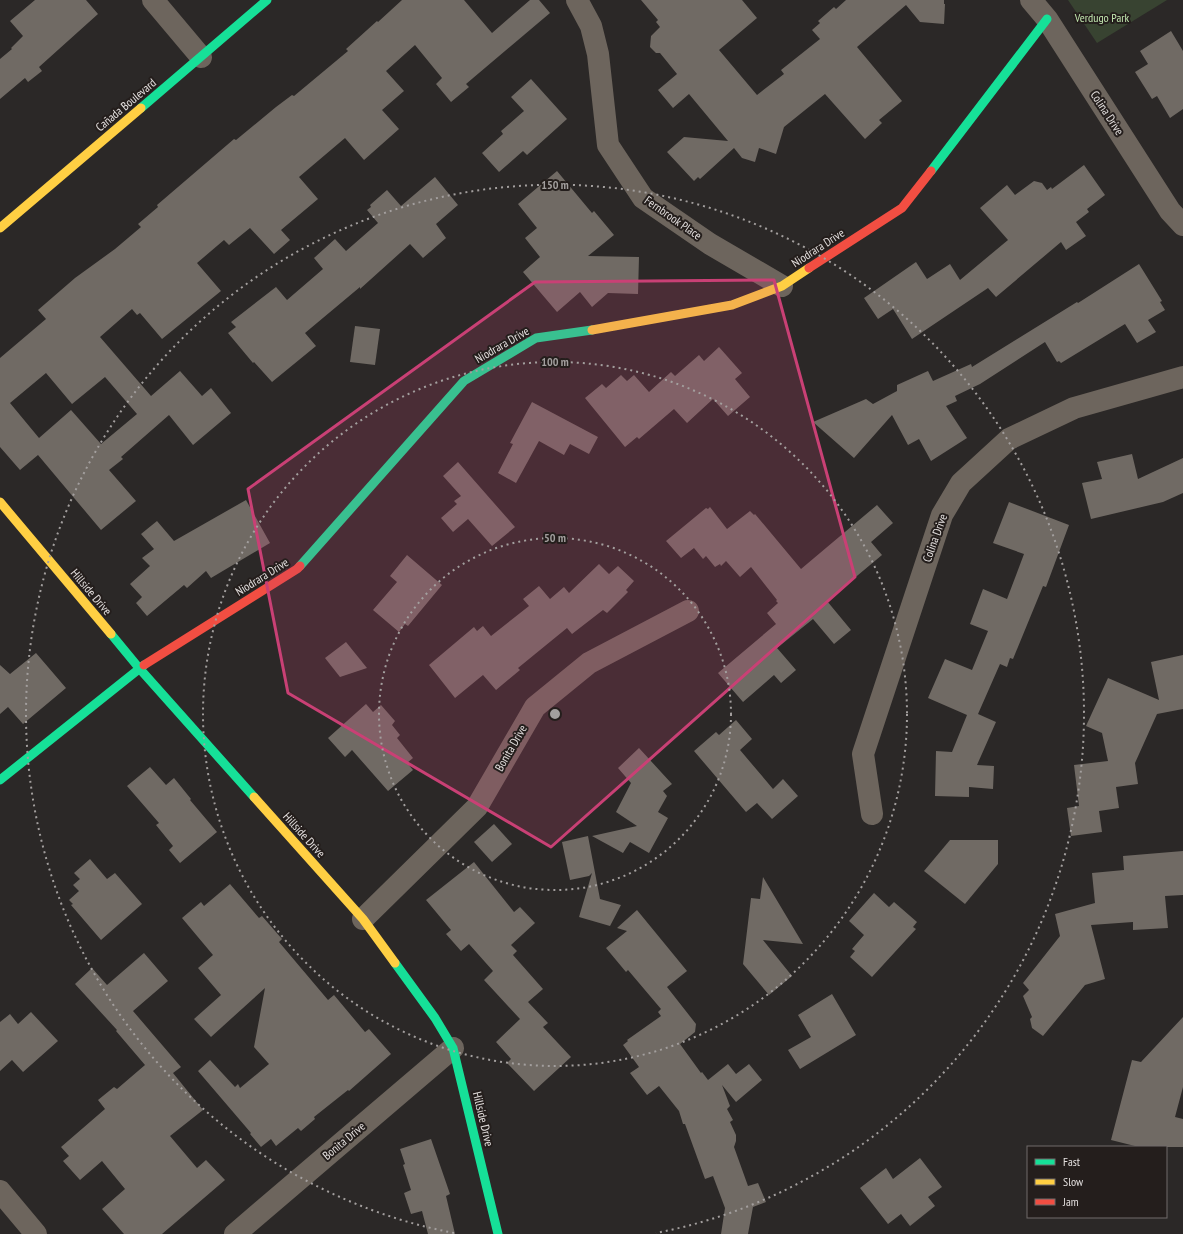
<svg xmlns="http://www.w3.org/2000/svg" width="1183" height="1234" font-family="'PT Sans Narrow',sans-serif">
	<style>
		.green { fill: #384331 }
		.building { fill: #706a64; fill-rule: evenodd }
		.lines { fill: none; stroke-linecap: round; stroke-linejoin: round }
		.street { stroke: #6d655d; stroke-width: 22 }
		.fast { stroke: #16e098; stroke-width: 9 }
		.slow { stroke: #ffcf43; stroke-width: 9 }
		.jam { stroke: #f24e42; stroke-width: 9 }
		.marked { fill: #c94075; fill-opacity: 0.2; stroke: #c94075; stroke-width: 3; stroke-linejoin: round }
		.ring { fill: none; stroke: #a39f9e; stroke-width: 2; stroke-dasharray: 2 4 }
		.labels { text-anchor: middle; stroke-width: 4; stroke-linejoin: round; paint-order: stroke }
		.park-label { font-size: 12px; fill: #c1e6af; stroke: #241e1c }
		.street-label { font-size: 12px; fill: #e3dfde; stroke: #241e1c }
		.centre { fill: #a39f9e; stroke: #241e1c; stroke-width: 2 }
		.ring-label { font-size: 12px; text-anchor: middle; font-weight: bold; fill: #a39f9e; stroke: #241e1c; stroke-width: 4; stroke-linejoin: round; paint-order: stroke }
	</style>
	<rect width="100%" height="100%" fill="#2b2827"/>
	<!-- green -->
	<path class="green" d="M 1068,0 L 1167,0 L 1097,43 Z"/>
	<!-- building -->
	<g class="building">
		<path d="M 35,0 L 86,0 L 98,14 L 39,67 L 42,71 L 28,82 L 25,78 L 0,99 L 0,59 L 12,49 L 11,48 L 23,36 L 10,21 Z"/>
		<path d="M 402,0 L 464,0 L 492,33 L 530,0 L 539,0 L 550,13 L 466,84 L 469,87 L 451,102 L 436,84 L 442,78 L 415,45 L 386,71 L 404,91 L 382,110 L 399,129 L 364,160 L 345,138 L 299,177 L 318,199 L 281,230 L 290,240 L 274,254 L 250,228 L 229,245 L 224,240 L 197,263 L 221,291 L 162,339 L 140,313 L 137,315 L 132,309 L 100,337 L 151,396 L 180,371 L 202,396 L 211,388 L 231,413 L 193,445 L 169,415 L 121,457 L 123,459 L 109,470 L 136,501 L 101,530 L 38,455 L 20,470 L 0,447 L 0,358 L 46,319 L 38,310 L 75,278 L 115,249 L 141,227 L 138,224 L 158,207 L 157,205 L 234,139 L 236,140 L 276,107 L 292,95 L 294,96 L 348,51 L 346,49 L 377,21 L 378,22 ZM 46,373 L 72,404 L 105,377 L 137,414 L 101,444 L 71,410 L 39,438 L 10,403 Z"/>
		<path d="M 641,0 L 742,0 L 757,18 L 719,50 L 757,95 L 784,74 L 781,70 L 820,39 L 812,30 L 820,23 L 818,21 L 834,7 L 836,9 L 846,0 L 944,0 L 944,4 L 945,4 L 944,24 L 920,22 L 906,5 L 857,47 L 902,101 L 879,120 L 882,123 L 865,139 L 825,94 L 784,127 L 776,154 L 759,148 L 755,162 L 742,158 L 734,148 L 700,179 L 698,177 L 694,181 L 667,152 L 684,137 L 728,141 L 689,94 L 673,108 L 658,90 L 677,74 L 660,53 L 656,53 L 650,47 L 651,36 L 660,27 L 656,22 L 658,20 Z"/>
		<path d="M 1171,31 L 1183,51 L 1183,109 L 1170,118 L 1157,96 L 1152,99 L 1135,72 L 1148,64 L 1140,51 Z"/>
		<path d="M 531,79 L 567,119 L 527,155 L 523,151 L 499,172 L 482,153 L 503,134 L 501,131 L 524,111 L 511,97 Z"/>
		<path d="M 1084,165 L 1105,195 L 1087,209 L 1089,212 L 1076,222 L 1086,236 L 1066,250 L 1061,242 L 996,297 L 988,288 L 912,339 L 893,309 L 878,319 L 864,298 L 916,262 L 927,279 L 950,264 L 960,280 L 1008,240 L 980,208 L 1007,185 L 1015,195 L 1034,181 L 1042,183 L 1047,190 L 1051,187 L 1052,189 Z"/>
		<path d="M 557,171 L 592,213 L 594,211 L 614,235 L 588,256 L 639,257 L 638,294 L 608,293 L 592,307 L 580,292 L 557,312 L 523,272 L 540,257 L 525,238 L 537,228 L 518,204 Z"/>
		<path d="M 435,177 L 458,205 L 436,224 L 446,238 L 423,258 L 410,244 L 360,289 L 360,287 L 305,333 L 316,346 L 272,382 L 254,362 L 253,363 L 228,333 L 236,327 L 231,322 L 276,287 L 287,300 L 323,269 L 314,258 L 335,239 L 346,251 L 378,223 L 367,210 L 371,207 L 370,205 L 387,190 L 401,206 Z"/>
		<path d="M 1139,264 L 1162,301 L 1160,302 L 1165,310 L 1148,320 L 1156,332 L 1137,343 L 1125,324 L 1061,363 L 1059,361 L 1057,362 L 1045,342 L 980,384 L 955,396 L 957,401 L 946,406 L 967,438 L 931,461 L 919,439 L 908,445 L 892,415 L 854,458 L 813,422 L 866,399 L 873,404 L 897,391 L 897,385 L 928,371 L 933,381 L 971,364 L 972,367 L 1077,302 L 1078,303 Z"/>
		<path d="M 355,326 L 380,329 L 375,365 L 350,362 Z"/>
		<path d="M 719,347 L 742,373 L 735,379 L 750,397 L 728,416 L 713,399 L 687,423 L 674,409 L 639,439 L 637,437 L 625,447 L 585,398 L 602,384 L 606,388 L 621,375 L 627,381 L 634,375 L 649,392 L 671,372 L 675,376 L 699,355 L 704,361 Z"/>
		<path d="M 532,402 L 598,437 L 589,454 L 570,444 L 564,455 L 539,441 L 516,483 L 498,473 L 513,444 L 510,443 Z"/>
		<path d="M 1132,454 L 1138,479 L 1183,458 L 1183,493 L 1163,502 L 1091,519 L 1082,483 L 1102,479 L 1097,462 Z"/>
		<path d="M 458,462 L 515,527 L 492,546 L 468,519 L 453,532 L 441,518 L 457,504 L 454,501 L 461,496 L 443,476 Z"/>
		<path d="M 246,500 L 270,543 L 211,578 L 206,571 L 187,588 L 184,585 L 147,616 L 136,603 L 142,597 L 130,584 L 150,566 L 142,558 L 154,549 L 141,534 L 157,521 L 174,541 Z"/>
		<path d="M 1009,502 L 1069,525 L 1046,587 L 1043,586 L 1013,659 L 1010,658 L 1007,667 L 1000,664 L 978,714 L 996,722 L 977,765 L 994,766 L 993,789 L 969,787 L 969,797 L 935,796 L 936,751 L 952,752 L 967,715 L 928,698 L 945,659 L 972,670 L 988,631 L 970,624 L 983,589 L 1007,599 L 1024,554 L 993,543 Z"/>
		<path d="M 877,505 L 893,523 L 871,542 L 882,555 L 827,601 L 851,630 L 834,644 L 813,619 L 777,648 L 796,670 L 781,683 L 774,675 L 743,702 L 718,673 L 776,624 L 767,613 L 778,603 L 776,601 L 777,600 L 751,567 L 740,577 L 726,561 L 721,566 L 720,564 L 715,567 L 706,556 L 703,559 L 694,548 L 681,558 L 666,541 L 706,508 L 708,509 L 710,507 L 727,529 L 750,511 L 754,515 L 755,514 L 801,569 Z"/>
		<path d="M 407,555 L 442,585 L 408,626 L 405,624 L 399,632 L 373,610 L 397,582 L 390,576 Z"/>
		<path d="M 599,564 L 609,574 L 618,566 L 634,581 L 626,590 L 628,592 L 607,613 L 603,610 L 572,634 L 567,628 L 518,668 L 520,670 L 496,690 L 483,675 L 455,698 L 429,665 L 474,627 L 477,631 L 483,626 L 491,636 L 529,606 L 523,599 L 539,586 L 550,599 L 564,587 L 569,593 Z"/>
		<path d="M 346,642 L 367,668 L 340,677 L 325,658 Z"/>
		<path d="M 36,653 L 66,688 L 23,724 L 8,707 L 0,714 L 0,665 L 10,674 Z"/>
		<path d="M 1183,655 L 1183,709 L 1157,714 L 1135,763 L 1138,784 L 1116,787 L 1119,808 L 1099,811 L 1102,832 L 1071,836 L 1067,808 L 1079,806 L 1074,765 L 1108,761 L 1102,733 L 1086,726 L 1108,678 L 1159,700 L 1151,662 Z"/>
		<path d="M 366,704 L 373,712 L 381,705 L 395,721 L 392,725 L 400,735 L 397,738 L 413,758 L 407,763 L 413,770 L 388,791 L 352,750 L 345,757 L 328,738 Z"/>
		<path d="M 736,720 L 752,739 L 740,750 L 773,789 L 783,779 L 798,796 L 772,819 L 757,803 L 746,812 L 694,751 L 716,732 L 719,735 Z"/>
		<path d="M 639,748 L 672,784 L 663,791 L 667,796 L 658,812 L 668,818 L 649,853 L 630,842 L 623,853 L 592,836 L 637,826 L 616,812 L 631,783 L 618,768 Z"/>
		<path d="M 150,767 L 166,785 L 174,778 L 191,799 L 190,800 L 217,832 L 180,863 L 169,850 L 173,846 L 156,825 L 159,823 L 127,786 Z"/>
		<path d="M 494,824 L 512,844 L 492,862 L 474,842 Z"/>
		<path d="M 588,836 L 600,899 L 621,905 L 610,926 L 579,917 L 592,873 L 589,876 L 570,880 L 562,842 Z"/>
		<path d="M 950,840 L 998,840 L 998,864 L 965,904 L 924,871 Z"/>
		<path d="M 1183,851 L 1183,895 L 1165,896 L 1168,928 L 1133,930 L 1133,922 L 1091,925 L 1105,979 L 1085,985 L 1043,1036 L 1032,1028 L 1030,1019 L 1032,1017 L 1023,996 L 1029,990 L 1023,983 L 1060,936 L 1055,914 L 1095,903 L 1092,873 L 1124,870 L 1123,856 Z"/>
		<path d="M 90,859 L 107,879 L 115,873 L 142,904 L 101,940 L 71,905 L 73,904 L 69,900 L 79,891 L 73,885 L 80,879 L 74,873 Z"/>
		<path d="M 474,862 L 514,912 L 520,907 L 535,923 L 511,945 L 517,951 L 513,955 L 543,989 L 528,1002 L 548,1023 L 543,1027 L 571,1057 L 534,1091 L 507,1063 L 511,1059 L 496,1042 L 520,1019 L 484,980 L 493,971 L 469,944 L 461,951 L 446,934 L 451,930 L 426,900 Z"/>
		<path d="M 763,877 L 803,944 L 763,940 L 792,976 L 769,995 L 743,964 L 751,898 L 760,899 Z"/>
		<path d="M 230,884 L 259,918 L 262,916 L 282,939 L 279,942 L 328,1000 L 334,995 L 365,1032 L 369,1029 L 391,1054 L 349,1091 L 348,1090 L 314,1117 L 315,1119 L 301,1131 L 298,1128 L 276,1146 L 271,1139 L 261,1147 L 250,1134 L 251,1133 L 198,1071 L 210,1060 L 235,1087 L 238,1084 L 240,1088 L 269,1064 L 254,1047 L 265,988 L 211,1037 L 194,1019 L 221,995 L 198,968 L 213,955 L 182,918 L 201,902 L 204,906 Z"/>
		<path d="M 874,893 L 889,907 L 894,902 L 917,922 L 913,927 L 916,929 L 872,977 L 850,957 L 855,951 L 852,949 L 864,935 L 849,921 Z"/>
		<path d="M 637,910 L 687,971 L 667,987 L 696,1024 L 695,1032 L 680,1044 L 701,1073 L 702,1072 L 708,1080 L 728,1064 L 736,1074 L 749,1064 L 762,1080 L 736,1102 L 722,1085 L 730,1106 L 727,1109 L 733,1120 L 730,1122 L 736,1135 L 736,1141 L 734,1147 L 748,1186 L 758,1183 L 766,1202 L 753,1207 L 748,1234 L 721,1234 L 725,1208 L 713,1176 L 705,1179 L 685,1124 L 683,1124 L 679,1111 L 659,1086 L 647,1095 L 630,1073 L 639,1067 L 623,1045 L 628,1041 L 627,1040 L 661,1016 L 658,1012 L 661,1009 L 628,970 L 626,972 L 606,948 L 627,931 L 617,928 Z"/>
		<path d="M 144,953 L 168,981 L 133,1011 L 181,1067 L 173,1073 L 203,1110 L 170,1136 L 197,1168 L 206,1160 L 225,1180 L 162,1234 L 124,1234 L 102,1209 L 125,1189 L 102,1161 L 80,1180 L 63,1161 L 69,1156 L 61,1147 L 105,1109 L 98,1100 L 114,1087 L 117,1089 L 145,1065 L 116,1031 L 117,1030 L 75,984 L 92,968 L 107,985 Z"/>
		<path d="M 832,994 L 856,1035 L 800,1069 L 788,1050 L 811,1037 L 798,1015 Z"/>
		<path d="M 31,1012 L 58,1041 L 23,1072 L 12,1060 L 0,1071 L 0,1022 L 10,1014 L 18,1024 Z"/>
		<path d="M 1183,1017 L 1183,1087 L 1175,1117 L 1183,1119 L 1183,1147 L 1139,1147 L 1111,1140 L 1132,1060 L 1141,1062 Z"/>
		<path d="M 431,1139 L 450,1194 L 446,1196 L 455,1234 L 428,1234 L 422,1211 L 411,1214 L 404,1193 L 411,1190 L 403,1165 L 405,1164 L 400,1149 Z"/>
		<path d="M 920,1158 L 942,1187 L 928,1197 L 935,1206 L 910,1226 L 901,1214 L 888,1224 L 860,1188 L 886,1168 L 893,1179 Z"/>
	</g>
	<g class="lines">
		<!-- street -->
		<g class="street">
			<path d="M 153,0 L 201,57"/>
			<path d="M 577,0 L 591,26 L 598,54 L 608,145 L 643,198 L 710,244 L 782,286"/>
			<path d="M 1031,0 L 1047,19 L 1170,211 L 1183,225"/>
			<path d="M 872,814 L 863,754 L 942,515 L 961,483 L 1009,439 L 1074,408 L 1183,377"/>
			<path d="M 363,919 L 477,807 L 535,707 L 589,663 L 688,611"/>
			<path d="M 0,1191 L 36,1234"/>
			<path d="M 235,1234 L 453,1048"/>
		</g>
		<!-- fast -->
		<g class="fast">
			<path d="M 141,108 L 267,0"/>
			<path d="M 931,171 L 1047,19"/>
			<path d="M 300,566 L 464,381 L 536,338 L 592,330"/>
			<path d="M 111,634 L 139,668 L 254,797"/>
			<path d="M 0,780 L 144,665"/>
			<path d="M 395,963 L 435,1018 L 453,1048 L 498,1234"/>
		</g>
		<!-- slow -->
		<g class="slow">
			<path d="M 0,228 L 141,108"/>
			<path d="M 592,330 L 732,305 L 782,286 L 809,268"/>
			<path d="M 0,502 L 111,634"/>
			<path d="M 254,797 L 363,919 L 395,963"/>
		</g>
		<!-- jam -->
		<g class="jam">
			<path d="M 809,268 L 902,208 L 931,171"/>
			<path d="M 144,665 L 297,569 L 300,566"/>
		</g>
	</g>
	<!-- marked area -->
	<path class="marked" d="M 774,280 L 855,577 L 551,847 L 288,693 L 248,489 L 535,282 Z"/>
	<!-- distance rings -->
	<g class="ring">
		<circle cx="555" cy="714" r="176"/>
		<circle cx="555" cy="714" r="352"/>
		<path d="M454 1233A529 529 0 1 1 656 1233"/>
	</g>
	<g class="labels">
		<!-- park labels -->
		<g class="park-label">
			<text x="1102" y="22">Verdugo Park</text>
		</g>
		<!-- street labels -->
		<g class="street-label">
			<text transform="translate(126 105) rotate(-40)" y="4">Cañada Boulevard</text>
			<text transform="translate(1107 113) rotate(57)" y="4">Colina Drive</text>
			<text transform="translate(673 218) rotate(35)" y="4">Fernbrook Place</text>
			<text transform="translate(818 248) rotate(-33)" y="4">Niodrara Drive</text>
			<text transform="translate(502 345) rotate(-30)" y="4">Niodrara Drive</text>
			<text transform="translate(935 538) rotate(-70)" y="4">Colina Drive</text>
			<text transform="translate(262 577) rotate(-32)" y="4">Niodrara Drive</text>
			<text transform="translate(91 592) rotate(50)" y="4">Hillside Drive</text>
			<text transform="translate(511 748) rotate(-60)" y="4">Bonita Drive</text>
			<text transform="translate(304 835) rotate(48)" y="4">Hillside Drive</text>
			<text transform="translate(483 1119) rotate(77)" y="4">Hillside Drive</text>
			<text transform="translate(344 1141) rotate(-40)" y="4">Bonita Drive</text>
		</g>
	</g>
	<circle cx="555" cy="714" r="6" class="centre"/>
	<g class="ring-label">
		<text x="555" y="189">150 m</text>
		<text x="555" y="366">100 m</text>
		<text x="555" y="542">50 m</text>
	</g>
	<!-- legend -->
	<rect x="1027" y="1146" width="140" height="72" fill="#241e1c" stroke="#706b6a"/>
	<rect x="1035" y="1159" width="20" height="6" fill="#16e098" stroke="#706b6a"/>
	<text x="1063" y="1166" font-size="12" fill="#e3dfde">Fast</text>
	<rect x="1035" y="1179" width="20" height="6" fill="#ffcf43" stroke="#706b6a"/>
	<text x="1063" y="1186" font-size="12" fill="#e3dfde">Slow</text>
	<rect x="1035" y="1199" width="20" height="6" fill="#f24e42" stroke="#706b6a"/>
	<text x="1063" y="1206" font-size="12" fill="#e3dfde">Jam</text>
</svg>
